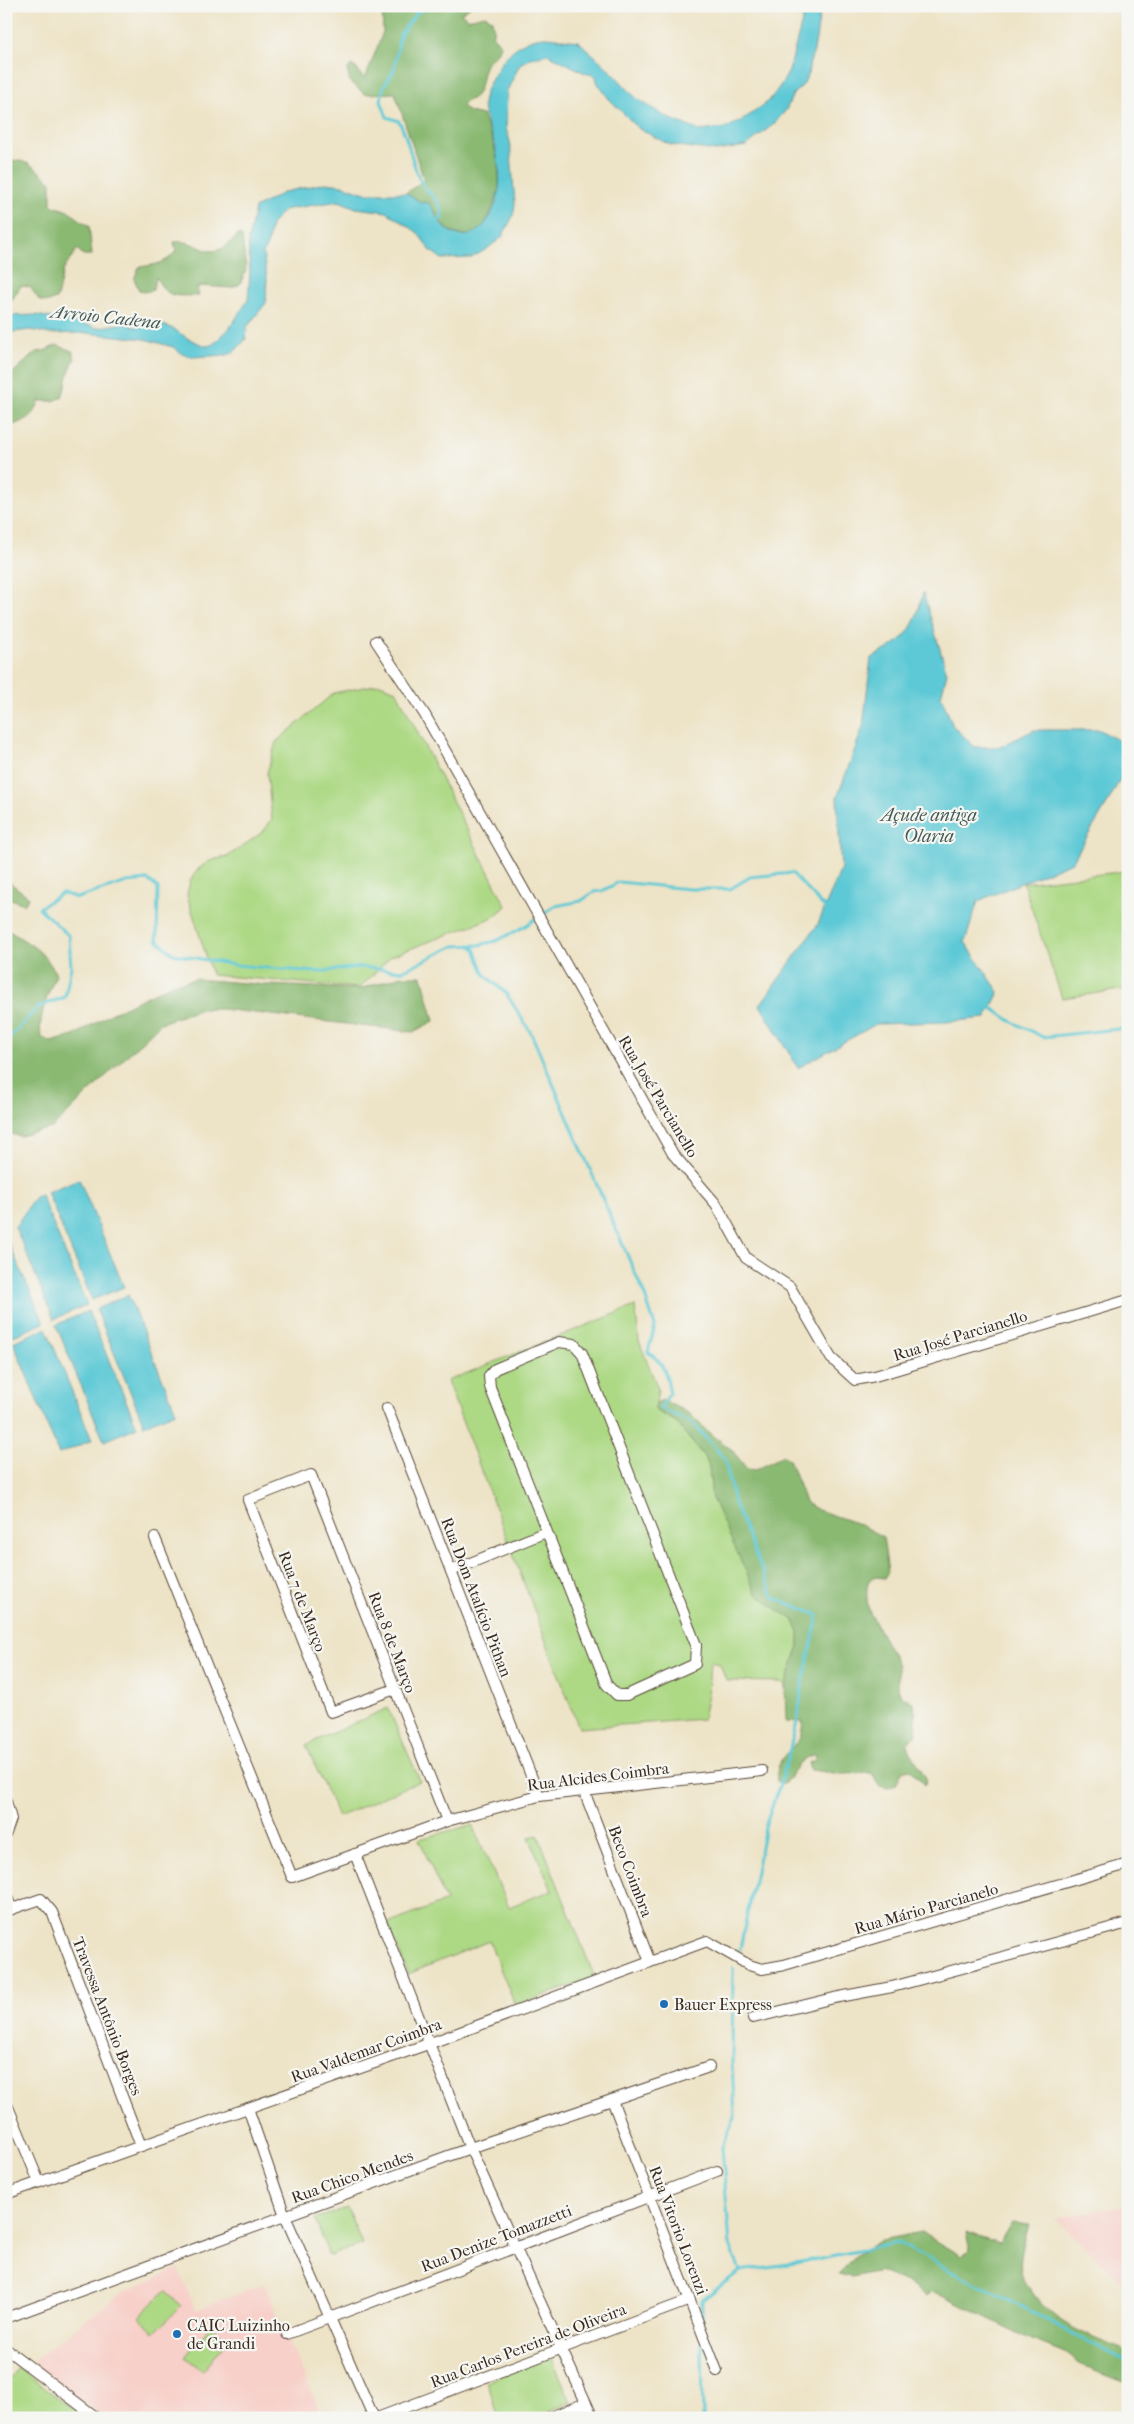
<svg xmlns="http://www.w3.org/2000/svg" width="1134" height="2424" font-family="'IM FELL French Canon',serif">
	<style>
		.built { fill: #f7d0c9 }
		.green { fill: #add985; stroke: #748252 }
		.forest { fill: #8ab972; stroke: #627248 }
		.water { fill: #5dc9d6; stroke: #4c7a7a }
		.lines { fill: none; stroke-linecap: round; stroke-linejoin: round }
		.stream { stroke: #5dc9d6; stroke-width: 3 }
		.minor-casing { stroke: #564637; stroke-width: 12 }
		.minor { stroke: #fff; stroke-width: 10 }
		.poi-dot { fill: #1f6fb2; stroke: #f6f6f2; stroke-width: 2 }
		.labels { text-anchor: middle; stroke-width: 4.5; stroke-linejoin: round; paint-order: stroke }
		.street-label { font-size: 16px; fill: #3b2a1e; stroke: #f6f6f2 }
		.poi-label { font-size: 16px; fill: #3b2a1e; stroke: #f6f6f2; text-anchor: start }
		.water-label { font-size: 18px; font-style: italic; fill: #455a55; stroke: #f6f6f2 }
	</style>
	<rect width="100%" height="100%" fill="#f6f6f2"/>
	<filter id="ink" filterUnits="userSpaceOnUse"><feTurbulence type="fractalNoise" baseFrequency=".02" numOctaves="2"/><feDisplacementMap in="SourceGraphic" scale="10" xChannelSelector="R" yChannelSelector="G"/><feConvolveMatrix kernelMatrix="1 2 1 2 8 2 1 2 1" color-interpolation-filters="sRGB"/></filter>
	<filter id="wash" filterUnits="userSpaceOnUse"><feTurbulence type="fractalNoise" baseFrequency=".0096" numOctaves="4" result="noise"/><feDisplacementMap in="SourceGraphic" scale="20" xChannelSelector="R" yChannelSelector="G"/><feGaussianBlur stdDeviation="1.12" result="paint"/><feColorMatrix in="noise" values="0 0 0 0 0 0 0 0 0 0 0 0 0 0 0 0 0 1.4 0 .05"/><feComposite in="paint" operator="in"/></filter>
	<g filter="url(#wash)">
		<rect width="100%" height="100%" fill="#ede3c6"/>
		<!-- built -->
		<g class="built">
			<path d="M 1128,2204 L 1128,2287 L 1055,2219 Z"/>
			<path d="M 178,2268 L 196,2310 L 264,2284 L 323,2418 L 105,2418 L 31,2363 L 117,2296 Z"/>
		</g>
		<!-- green -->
		<g class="green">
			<path d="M 380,684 L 396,690 L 506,906 L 494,917 L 391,956 L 360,988 L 212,975 L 187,895 L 190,881 L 198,869 L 211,860 L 227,857 L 264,831 L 272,819 L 267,773 L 276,742 L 334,693 Z"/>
			<path d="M 1128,871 L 1128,989 L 1062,998 L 1023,883 Z"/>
			<path d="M 635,1306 L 639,1341 L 658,1389 L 655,1410 L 675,1421 L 706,1459 L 709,1467 L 712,1498 L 738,1552 L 774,1607 L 793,1619 L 799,1632 L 799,1646 L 785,1686 L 781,1682 L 726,1681 L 720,1664 L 710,1662 L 708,1694 L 703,1719 L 579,1728 L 447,1381 Z"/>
			<path d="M 388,1708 L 420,1781 L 338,1817 L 306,1745 Z"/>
			<path d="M 472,1825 L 509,1907 L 552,1890 L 529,1837 L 538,1835 L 595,1978 L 515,2005 L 489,1941 L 408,1974 L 388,1924 L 446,1901 L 419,1839 Z"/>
			<path d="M 347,2208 L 362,2244 L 329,2256 L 315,2219 Z"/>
			<path d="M 165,2291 L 181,2306 L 154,2333 L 139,2317 Z"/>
			<path d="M 210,2326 L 228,2340 L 203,2371 L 185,2357 Z"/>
			<path d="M 551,2356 L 571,2402 L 532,2418 L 499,2418 L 487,2381 Z"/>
			<path d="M 18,2368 L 85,2418 L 6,2418 L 6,2385 Z"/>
		</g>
		<!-- forest -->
		<g class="forest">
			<path d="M 382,6 L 471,6 L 461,13 L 468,19 L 485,15 L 492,20 L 494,30 L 492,35 L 501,45 C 499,55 488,58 485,67 C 481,76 482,86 477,94 C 473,100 465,100 462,106 L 469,112 L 482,115 C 493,137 500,161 499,186 C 499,192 496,198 494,204 C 487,223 478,242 454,233 C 438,226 439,211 427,202 L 422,203 L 406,193 L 424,180 L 395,93 L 365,94 L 350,82 L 347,70 L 351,65 L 356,68 L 365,79 L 383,32 Z"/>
			<path d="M 6,160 C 31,160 33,167 51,182 L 51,205 L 68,211 L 89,226 L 92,255 L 83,255 L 77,249 L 63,271 L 57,298 L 49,302 L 40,301 L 30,287 L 21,286 L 11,301 L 6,302 Z"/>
			<path d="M 239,234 L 242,237 L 246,270 L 240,284 L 232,288 L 201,286 L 197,288 L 199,296 C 175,295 168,300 156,277 L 153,290 L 144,292 L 139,290 L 134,279 L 139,267 C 154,265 167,264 176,251 L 174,242 C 203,238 207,269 239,234 Z"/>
			<path d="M 57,345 L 72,351 L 75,358 C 68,371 67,383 62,397 L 54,401 L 39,401 C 35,419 22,422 6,427 L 6,379 L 36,352 L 44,351 Z"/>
			<path d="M 6,880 L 29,897 L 24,904 L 6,897 Z"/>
			<path d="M 6,929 C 27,942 47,952 56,975 C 48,994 38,1016 41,1037 L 51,1042 L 73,1036 L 112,1013 L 173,984 L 195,979 L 267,985 L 360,989 L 402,976 L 422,976 L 434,1021 L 413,1032 L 222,1009 L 201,1009 L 161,1023 L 52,1128 L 20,1136 L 6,1133 Z"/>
			<path d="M 663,1400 L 690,1414 L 707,1431 L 731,1449 L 747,1469 L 756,1470 L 782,1456 L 789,1459 L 805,1502 L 818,1510 L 856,1523 L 883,1537 L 888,1572 L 884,1578 L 876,1577 L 869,1580 C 865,1590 867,1600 869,1611 L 898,1665 L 898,1688 L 901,1695 L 914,1703 L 917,1734 L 906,1744 L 926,1778 L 925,1785 L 909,1769 L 902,1771 L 896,1785 L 887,1788 L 880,1786 L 872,1773 L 841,1774 L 811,1770 L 808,1763 L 815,1760 L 816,1754 L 803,1759 L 784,1784 L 777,1781 C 775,1757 790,1753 800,1738 C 802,1734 802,1727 803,1722 L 786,1721 L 785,1686 L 799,1646 L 799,1632 L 793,1619 L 774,1607 L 756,1593 L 712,1498 L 709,1467 L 706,1459 L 675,1421 L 655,1410 L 656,1403 Z"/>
			<path d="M 1011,2222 L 1029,2224 C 1025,2240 1017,2259 1022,2276 C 1023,2281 1027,2286 1030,2289 C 1053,2326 1090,2335 1128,2352 L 1128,2384 L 1082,2366 L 1067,2354 L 1030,2339 L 932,2291 L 927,2297 L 916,2287 L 879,2271 L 852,2277 L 839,2275 L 854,2256 L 882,2240 L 921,2232 L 962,2256 L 970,2251 L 966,2232 L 999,2243 Z"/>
		</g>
		<!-- water -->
		<g class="water">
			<path d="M 806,6 L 821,6 L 814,51 L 810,62 L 808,74 L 803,85 L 793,94 L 786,110 L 774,124 L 746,146 L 716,151 L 671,145 L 660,140 L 638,128 L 609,99 L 597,82 L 596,76 L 585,73 L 548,54 L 530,58 L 520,64 L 507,91 L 506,129 L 510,141 L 515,204 L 513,216 L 502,237 L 487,249 L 471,258 L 442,259 L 431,251 L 417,232 L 387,212 L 356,208 L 339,201 L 288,209 L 283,211 L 271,225 L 268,243 L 263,254 L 267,278 L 266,303 L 247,327 L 246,339 L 234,352 L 227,355 L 193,357 L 182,354 L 173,347 L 145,339 L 86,333 L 50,334 L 30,330 L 6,333 L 6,316 L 36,315 L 89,325 L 96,328 L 125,323 L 135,327 L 163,325 L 174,329 L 187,338 L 205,346 L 212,345 L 229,329 L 248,300 L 250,272 L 248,241 L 255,208 L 285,192 L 325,183 L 342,185 L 365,193 L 406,193 L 422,203 L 427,202 C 435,208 436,220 444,227 C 474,253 497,214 499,187 C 501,175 497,157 495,145 C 491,131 480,112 484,98 C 486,87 492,80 497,70 C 506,53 526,36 548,37 C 558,38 567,40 578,41 L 609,69 L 636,98 L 666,117 L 700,131 L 726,128 L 741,121 L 769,101 L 783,82 L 789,71 Z"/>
			<path d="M 923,592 L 947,673 L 941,696 L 953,726 L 975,747 L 1000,747 L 1034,730 L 1100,730 L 1121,742 L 1128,743 L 1128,764 L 1107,804 L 1072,862 L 978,901 L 965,942 L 999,992 L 986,1018 L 946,1022 L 876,1024 L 798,1068 L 760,1005 L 818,924 L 841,869 L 837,798 L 863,727 L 871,658 C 906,640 914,632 923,592 Z"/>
			<path d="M 79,1179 L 124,1287 L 92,1300 L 47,1192 Z"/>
			<path d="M 41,1195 L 87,1305 L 54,1319 L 15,1227 L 35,1197 Z"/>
			<path d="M 6,1237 L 44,1323 L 11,1337 L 6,1326 Z"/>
			<path d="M 128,1295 L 176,1412 L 144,1425 L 96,1309 Z"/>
			<path d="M 88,1311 L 137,1427 L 104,1441 L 56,1325 Z"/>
			<path d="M 46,1328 L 92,1440 L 59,1454 L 13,1342 Z"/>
		</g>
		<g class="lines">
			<!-- stream -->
			<g class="stream">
				<path d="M 435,6 L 417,12 L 400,35 L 394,70 L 383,88 L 381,101 L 387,117 L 399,121 C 409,139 411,161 420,180 C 427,195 444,200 442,219 L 435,222"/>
				<path d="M 470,945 L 475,949 L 485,975 L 506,993 L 531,1033 L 645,1296 L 655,1326 L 648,1352 C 665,1364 666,1373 670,1393 L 660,1408 L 692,1423 L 725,1459 L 734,1503 L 774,1598 L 818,1615 L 802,1687 L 798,1718 L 783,1775 L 765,1827 L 740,1949"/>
				<path d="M 989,1006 L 1011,1021 L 1043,1037 L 1128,1028"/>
				<path d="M 6,1042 L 38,1007 L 65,997 L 71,967 L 69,936 L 39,908 L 62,893 L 77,898 L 127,882 L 148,880 L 158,888 L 157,940 L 173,954 L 235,965 L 316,972 L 360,967 L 402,971 L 454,946 L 479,945 L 496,941 L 522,928 L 555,906 L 581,901 L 594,892 L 602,891 L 619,882 L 689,889 L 730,889 L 750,877 L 792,873 L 825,908 L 829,909"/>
				<path d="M 733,1968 L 732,2064 L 735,2117 L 722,2148 L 730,2245 L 740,2271"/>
				<path d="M 702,2321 L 702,2300 L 740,2271 L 796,2263 L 898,2243 L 1128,2362"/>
				<path d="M 702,2343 L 703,2418"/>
			</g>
		</g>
	</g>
	<g filter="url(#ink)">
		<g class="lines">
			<defs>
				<g id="minor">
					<path d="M 376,641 L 425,715 L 673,1154 L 716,1204 L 746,1258 L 790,1287 L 831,1358 L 855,1380 L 875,1376 L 1128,1300"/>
					<path d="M 559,1342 L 574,1344 L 582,1353 L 696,1645 L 695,1664 L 627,1695 L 617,1695 L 607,1685 L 490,1387 L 489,1376 L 495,1369 Z"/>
					<path d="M 387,1408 L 539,1796"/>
					<path d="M 155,1538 L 292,1877 L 447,1821 L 539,1796 L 762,1771"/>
					<path d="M 451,1571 L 546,1532"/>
					<path d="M 395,1689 L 331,1712 L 248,1500 L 311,1475 L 447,1821"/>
					<path d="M 584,1791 L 650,1962"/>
					<path d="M 6,1801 L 11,1819 L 6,1833"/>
					<path d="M 355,1854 L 470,2148 L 593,2418"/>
					<path d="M 6,1895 L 12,1909"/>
					<path d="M 6,1911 L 41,1899 L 52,1912 L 141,2146"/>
					<path d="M 753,2018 L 834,1998 L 892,1987 L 1128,1923"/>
					<path d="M 612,2100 L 717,2371"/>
					<path d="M 6,2102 L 39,2182"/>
					<path d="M 248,2108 L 285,2216 L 374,2418"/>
					<path d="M 6,2194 L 428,2044 L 707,1941 L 749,1965 L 762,1969 L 784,1965 L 1128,1864"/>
					<path d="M 6,2318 L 470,2148 L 709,2067"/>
					<path d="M 287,2334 L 717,2171"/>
					<path d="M 6,2349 L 97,2418"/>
					<path d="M 377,2418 L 690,2300"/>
					<path d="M 548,2418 L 586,2403"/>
				</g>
			</defs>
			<!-- minor casing -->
			<use href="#minor" class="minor-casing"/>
			<!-- minor -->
			<use href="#minor" class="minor"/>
		</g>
	</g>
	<!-- markers -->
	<g class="poi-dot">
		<circle cx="664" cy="2004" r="5"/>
		<circle cx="177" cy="2334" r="5"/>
	</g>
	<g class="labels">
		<!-- street labels -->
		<g class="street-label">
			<text transform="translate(659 1096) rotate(59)" y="6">Rua José Parcianello</text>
			<text transform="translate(960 1335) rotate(-17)" y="6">Rua José Parcianello</text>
			<text transform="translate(477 1597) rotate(69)" y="6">Rua Dom Atalício Pithan</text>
			<text transform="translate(303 1601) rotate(69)" y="6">Rua 7 de Março</text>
			<text transform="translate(393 1642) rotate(69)" y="6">Rua 8 de Março</text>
			<text transform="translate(598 1776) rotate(-7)" y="6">Rua Alcides Coimbra</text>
			<text transform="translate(631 1871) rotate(69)" y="6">Beco Coimbra</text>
			<text transform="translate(926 1908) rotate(-16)" y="6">Rua Mário Parcianelo</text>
			<text transform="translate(108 2016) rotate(69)" y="6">Travessa Antônio Borges</text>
			<text transform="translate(366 2050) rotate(-20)" y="6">Rua Valdemar Coimbra</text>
			<text transform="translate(352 2176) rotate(-20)" y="6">Rua Chico Mendes</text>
			<text transform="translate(679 2230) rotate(69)" y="6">Rua Vitorio Lorenzi</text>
			<text transform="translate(496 2238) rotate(-21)" y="6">Rua Denize Tomazzetti</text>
			<text transform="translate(528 2345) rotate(-21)" y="6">Rua Carlos Pereira de Oliveira</text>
		</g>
		<!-- poi labels -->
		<g class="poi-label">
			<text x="674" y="2010">Bauer Express</text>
			<text x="187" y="2331">CAIC Luizinho<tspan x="187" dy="18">de Grandi</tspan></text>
		</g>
		<!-- water labels -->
		<g class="water-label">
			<text transform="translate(106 317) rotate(6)" y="6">Arroio Cadena</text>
			<text x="929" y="821">Açude antiga<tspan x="929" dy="21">Olaria</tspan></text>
		</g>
	</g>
	<!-- margin -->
	<rect width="1134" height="2424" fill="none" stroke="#f6f6f2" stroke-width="25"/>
</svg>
